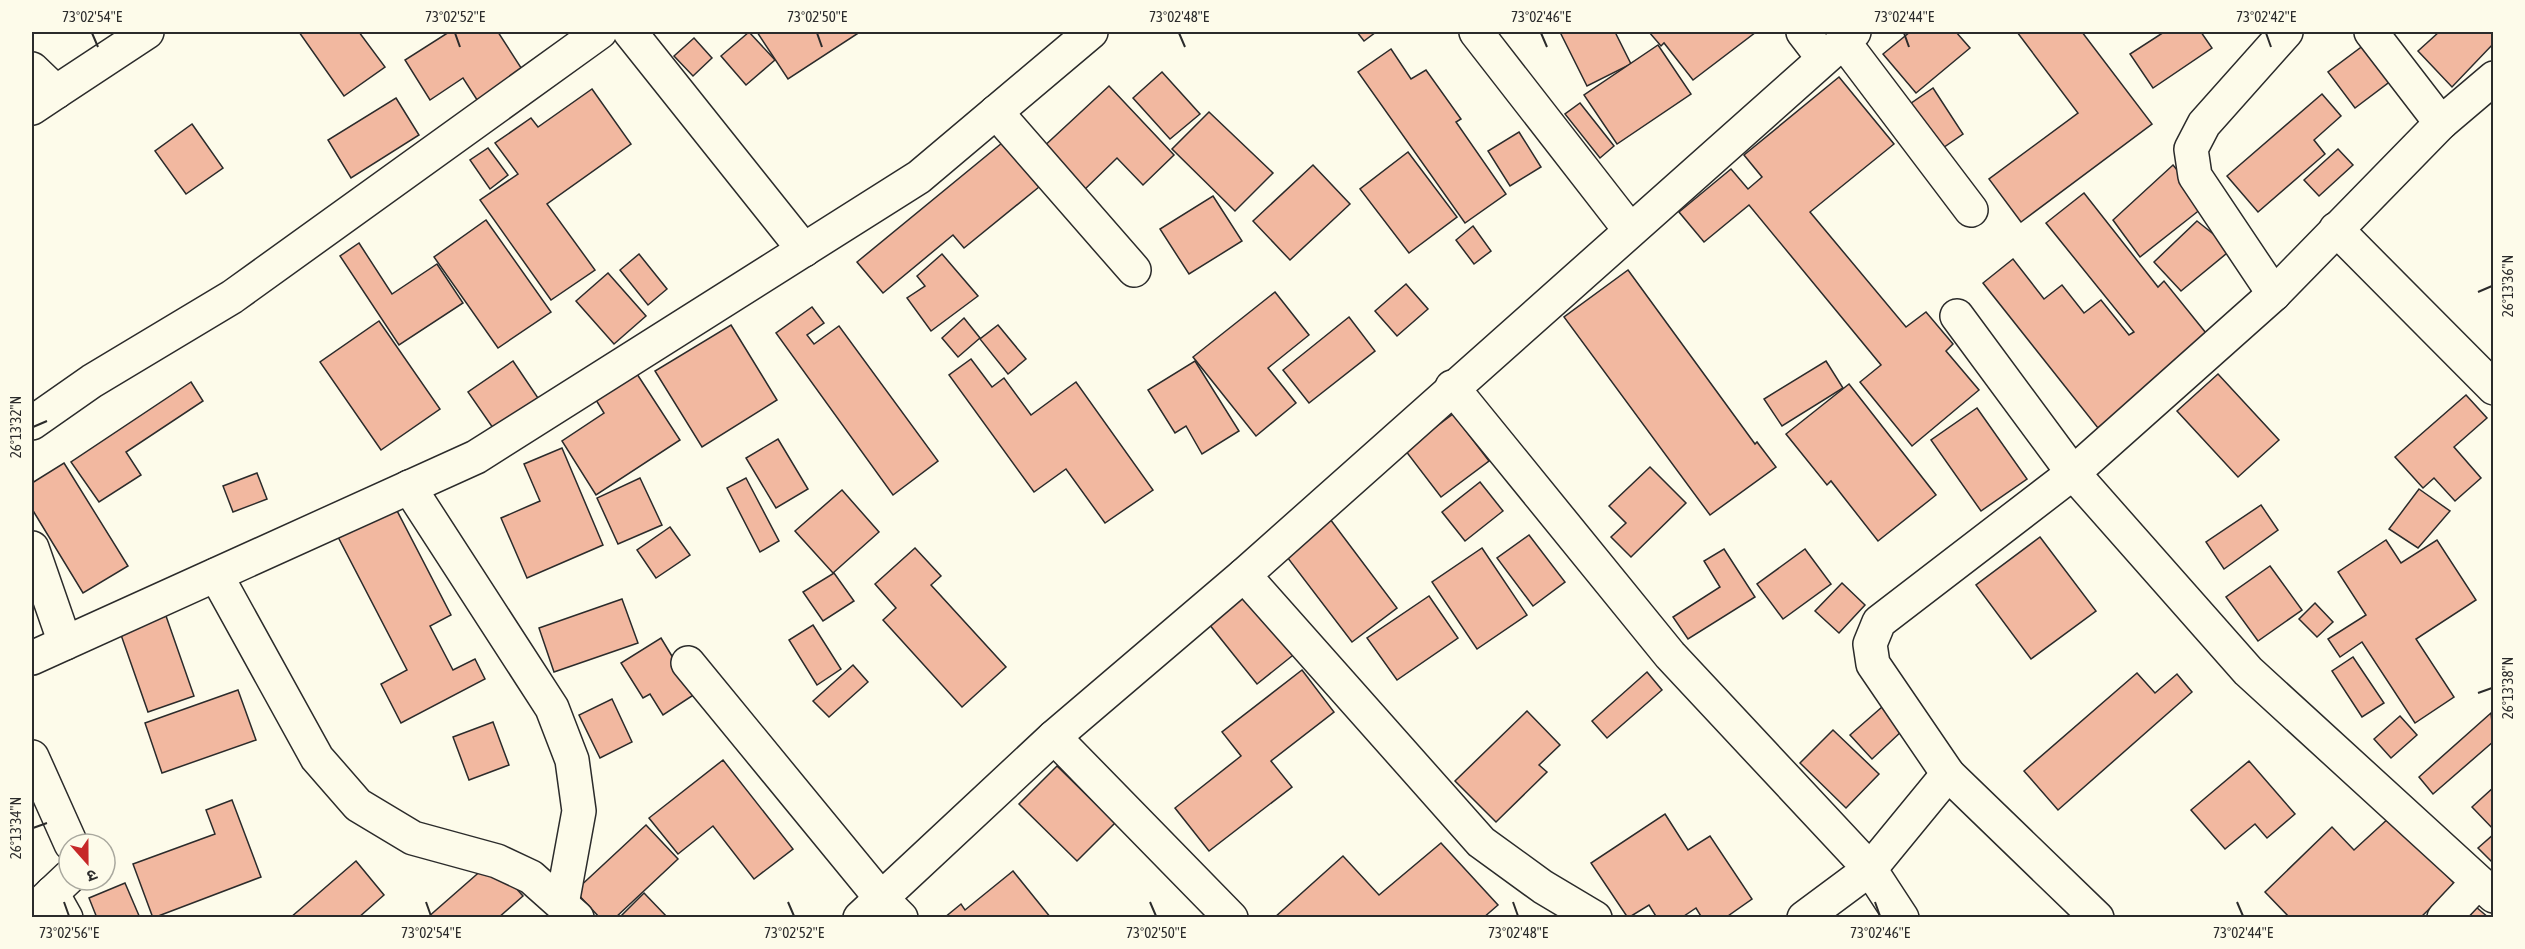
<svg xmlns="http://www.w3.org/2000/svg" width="2525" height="949" font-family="'Asap Condensed','Noto Sans Devanagari',sans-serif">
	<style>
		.building { fill: #f2b8a0; stroke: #2b2b2b; stroke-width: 1.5 }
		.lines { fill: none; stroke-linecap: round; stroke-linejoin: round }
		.minor-casing { stroke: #2b2b2b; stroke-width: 36 }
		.minor { stroke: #fdfbea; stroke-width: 33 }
		.ticks { fill: none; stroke: #2b2b2b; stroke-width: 2 }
		.neatline { fill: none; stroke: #2b2b2b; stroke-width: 2 }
		.ticks-label { font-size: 15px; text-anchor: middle; fill: #2b2b2b }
	</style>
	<rect width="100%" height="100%" fill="#fdfbea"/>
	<!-- building -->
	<g class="building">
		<path d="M 299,32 L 359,32 L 385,67 L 344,96 Z"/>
		<path d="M 449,32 L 498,32 L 527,77 L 481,106 L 463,78 L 430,100 L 405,60 Z"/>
		<path d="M 749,32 L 775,60 L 746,85 L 721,56 Z"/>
		<path d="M 757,32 L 860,32 L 788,79 Z"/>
		<path d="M 1357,32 L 1376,32 L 1364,41 Z"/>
		<path d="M 1560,32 L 1615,32 L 1631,64 L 1587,86 Z"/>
		<path d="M 1649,32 L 1756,32 L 1693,80 L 1664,43 L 1661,46 Z"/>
		<path d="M 1910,32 L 1956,32 L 1970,48 L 1916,93 L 1883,54 Z"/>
		<path d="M 2017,32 L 2082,32 L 2152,124 L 2021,222 L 1989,179 L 2078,113 Z"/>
		<path d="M 2164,32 L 2201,32 L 2212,48 L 2153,88 L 2130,54 Z"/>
		<path d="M 2439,32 L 2494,32 L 2494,43 L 2452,87 L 2418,51 Z"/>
		<path d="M 694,38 L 712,58 L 693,76 L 674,56 Z"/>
		<path d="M 1658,45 L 1691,94 L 1617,144 L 1584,95 Z"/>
		<path d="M 2364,45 L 2392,80 L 2355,108 L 2328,72 Z"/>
		<path d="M 1391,49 L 1411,79 L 1426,70 L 1461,119 L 1456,122 L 1506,194 L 1465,223 L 1358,72 Z"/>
		<path d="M 1162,72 L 1200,114 L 1170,139 L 1133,98 Z"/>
		<path d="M 1839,77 L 1894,144 L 1810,212 L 1906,327 L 1926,312 L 1953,344 L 1946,351 L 1979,390 L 1912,446 L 1860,382 L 1881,365 L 1749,205 L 1704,242 L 1679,212 L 1731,169 L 1748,189 L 1762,177 L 1744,155 Z"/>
		<path d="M 1109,86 L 1174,155 L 1143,185 L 1117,158 L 1081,193 L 1040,150 Z"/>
		<path d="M 1933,88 L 1963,134 L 1937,152 L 1907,106 Z"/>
		<path d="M 592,89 L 631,144 L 547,204 L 595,270 L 551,300 L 480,200 L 518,174 L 495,143 L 531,118 L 538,127 Z"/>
		<path d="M 2322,94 L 2341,116 L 2314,140 L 2325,154 L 2258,212 L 2227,176 Z"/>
		<path d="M 396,98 L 419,135 L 351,178 L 328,140 Z"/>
		<path d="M 1580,103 L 1614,146 L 1600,158 L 1565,114 Z"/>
		<path d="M 1209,112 L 1273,173 L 1235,211 L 1172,149 Z"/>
		<path d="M 192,124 L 223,168 L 186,194 L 155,151 Z"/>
		<path d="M 1519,132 L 1541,167 L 1510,186 L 1488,151 Z"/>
		<path d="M 1002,143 L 1039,187 L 964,248 L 953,235 L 883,293 L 857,262 Z"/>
		<path d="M 488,148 L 508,175 L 490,189 L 470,160 Z"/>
		<path d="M 2338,149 L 2353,165 L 2319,196 L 2304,180 Z"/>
		<path d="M 1408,152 L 1457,217 L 1409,253 L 1360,189 Z"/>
		<path d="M 1313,165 L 1350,204 L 1290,260 L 1253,221 Z"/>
		<path d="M 2173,165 L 2206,205 L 2140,257 L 2113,220 Z"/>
		<path d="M 2084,193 L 2158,287 L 2164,281 L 2210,338 L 2098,428 L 1983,283 L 2013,259 L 2044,299 L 2062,285 L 2084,313 L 2101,300 L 2129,335 L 2134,332 L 2046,223 Z"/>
		<path d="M 1213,196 L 1242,241 L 1189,274 L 1160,229 Z"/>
		<path d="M 486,220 L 551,312 L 498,348 L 434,257 Z"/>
		<path d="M 2197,221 L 2232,249 L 2181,291 L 2154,262 Z"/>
		<path d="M 1473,226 L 1491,251 L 1474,264 L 1456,240 Z"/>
		<path d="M 359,243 L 392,294 L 437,264 L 463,303 L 399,345 L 340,256 Z"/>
		<path d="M 639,254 L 667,289 L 648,305 L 620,270 Z"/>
		<path d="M 942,254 L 978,296 L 931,331 L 907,298 L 925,286 L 917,276 Z"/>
		<path d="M 1628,270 L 1755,444 L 1757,442 L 1776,467 L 1710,515 L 1564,317 Z"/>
		<path d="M 608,273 L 646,316 L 614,344 L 576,301 Z"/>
		<path d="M 1406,284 L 1428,309 L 1397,336 L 1375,311 Z"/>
		<path d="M 1275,292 L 1309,335 L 1268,368 L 1296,403 L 1256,436 L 1193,357 Z"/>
		<path d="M 812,307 L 824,323 L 807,335 L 814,344 L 839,326 L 938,461 L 893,495 L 776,333 Z"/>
		<path d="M 1349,317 L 1375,351 L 1309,403 L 1283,370 Z"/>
		<path d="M 964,318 L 980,338 L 958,357 L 942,338 Z"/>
		<path d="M 379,321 L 440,409 L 381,450 L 320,362 Z"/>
		<path d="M 731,325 L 777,400 L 702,447 L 655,371 Z"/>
		<path d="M 998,325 L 1026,359 L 1008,374 L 980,339 Z"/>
		<path d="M 971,359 L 992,387 L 1004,378 L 1031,415 L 1076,382 L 1153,490 L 1105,523 L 1066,469 L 1034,492 L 949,375 Z"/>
		<path d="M 513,361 L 538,398 L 493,428 L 468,392 Z"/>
		<path d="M 1195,361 L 1239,431 L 1202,454 L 1186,426 L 1175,433 L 1148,390 Z"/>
		<path d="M 1826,361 L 1843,388 L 1782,426 L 1764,399 Z"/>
		<path d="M 637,374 L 680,440 L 596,495 L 562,441 L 604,413 L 596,400 Z"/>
		<path d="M 2218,374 L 2279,440 L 2238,477 L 2177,411 Z"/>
		<path d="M 191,382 L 203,401 L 126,452 L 141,475 L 99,502 L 71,462 Z"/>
		<path d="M 1849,384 L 1936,495 L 1878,541 L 1831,481 L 1827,485 L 1786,434 Z"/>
		<path d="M 2466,395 L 2487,418 L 2454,447 L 2481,478 L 2455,501 L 2434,478 L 2423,488 L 2395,457 Z"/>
		<path d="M 1977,408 L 2027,479 L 1981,511 L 1931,440 Z"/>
		<path d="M 1453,414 L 1489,461 L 1441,497 L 1405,450 Z"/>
		<path d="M 778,439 L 808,489 L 776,508 L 746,458 Z"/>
		<path d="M 562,448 L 603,545 L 527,578 L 501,518 L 540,501 L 524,464 Z"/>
		<path d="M 64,463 L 128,566 L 83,593 L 32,509 L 32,483 Z"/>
		<path d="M 1650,467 L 1686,503 L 1631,557 L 1611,537 L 1626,523 L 1609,506 Z"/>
		<path d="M 257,473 L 267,499 L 233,512 L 223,486 Z"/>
		<path d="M 640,478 L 662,525 L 618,544 L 597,498 Z"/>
		<path d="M 746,478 L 779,541 L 760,552 L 727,488 Z"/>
		<path d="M 1480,482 L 1503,511 L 1465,541 L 1442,512 Z"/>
		<path d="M 2419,489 L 2450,511 L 2418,548 L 2389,529 Z"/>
		<path d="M 842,490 L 879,532 L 833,573 L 795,531 Z"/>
		<path d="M 393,503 L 451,615 L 430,626 L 453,670 L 475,659 L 485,679 L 401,723 L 381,684 L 407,670 L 336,533 Z"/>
		<path d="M 2261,505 L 2278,530 L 2224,569 L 2206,542 Z"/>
		<path d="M 1330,519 L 1397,608 L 1352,642 L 1284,553 Z"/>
		<path d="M 670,527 L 690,555 L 656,578 L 637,550 Z"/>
		<path d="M 1529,535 L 1565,582 L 1533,606 L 1497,558 Z"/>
		<path d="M 2040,537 L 2096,611 L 2031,659 L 1976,585 Z"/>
		<path d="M 2386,540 L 2401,563 L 2437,540 L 2476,600 L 2416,639 L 2454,697 L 2415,723 L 2362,642 L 2340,657 L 2328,639 L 2366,615 L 2338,572 Z"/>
		<path d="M 915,548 L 941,576 L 931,585 L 1006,667 L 962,707 L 883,620 L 896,608 L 875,584 Z"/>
		<path d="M 1482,548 L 1527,615 L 1477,649 L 1432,582 Z"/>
		<path d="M 1724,549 L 1755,597 L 1688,639 L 1673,617 L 1720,587 L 1704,561 Z"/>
		<path d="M 1805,549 L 1831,584 L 1783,619 L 1757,584 Z"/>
		<path d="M 2270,566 L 2302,610 L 2258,641 L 2226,597 Z"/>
		<path d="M 834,573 L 854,601 L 823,621 L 803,592 Z"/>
		<path d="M 1842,583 L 1865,605 L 1839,633 L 1815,611 Z"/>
		<path d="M 1248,592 L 1297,652 L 1257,684 L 1209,624 Z"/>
		<path d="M 1429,596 L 1458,638 L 1397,680 L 1367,638 Z"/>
		<path d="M 622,599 L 638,643 L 554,672 L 539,628 Z"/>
		<path d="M 2315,603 L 2333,622 L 2317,637 L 2299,619 Z"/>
		<path d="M 166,616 L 194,696 L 148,712 L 120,632 Z"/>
		<path d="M 813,625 L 841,669 L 817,685 L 789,640 Z"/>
		<path d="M 661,638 L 695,694 L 663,715 L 650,694 L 643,698 L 621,663 Z"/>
		<path d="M 2353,657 L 2384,703 L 2362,717 L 2332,671 Z"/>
		<path d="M 853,665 L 868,682 L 829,717 L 813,701 Z"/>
		<path d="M 1302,670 L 1334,712 L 1271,761 L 1292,787 L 1209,851 L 1175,808 L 1241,756 L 1222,732 Z"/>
		<path d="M 1647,672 L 1662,690 L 1607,738 L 1592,721 Z"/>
		<path d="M 2137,673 L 2155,693 L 2177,674 L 2192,692 L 2058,810 L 2024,771 Z"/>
		<path d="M 238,690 L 256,740 L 162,773 L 145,723 Z"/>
		<path d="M 612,699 L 632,742 L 600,758 L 579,715 Z"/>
		<path d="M 1882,707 L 1903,730 L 1872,759 L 1850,735 Z"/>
		<path d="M 1527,711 L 1560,745 L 1539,765 L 1547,772 L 1496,822 L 1455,781 Z"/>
		<path d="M 2491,713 L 2494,741 L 2433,794 L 2419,777 Z"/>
		<path d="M 2400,716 L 2417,735 L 2391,758 L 2374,739 Z"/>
		<path d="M 493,722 L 509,765 L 469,780 L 453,737 Z"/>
		<path d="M 1833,730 L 1879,774 L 1846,808 L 1800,763 Z"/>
		<path d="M 723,760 L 793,849 L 754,879 L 713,826 L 678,854 L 649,818 Z"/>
		<path d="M 2249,761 L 2295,814 L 2267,838 L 2255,824 L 2225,849 L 2191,810 Z"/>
		<path d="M 1057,766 L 1115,823 L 1077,861 L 1019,804 Z"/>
		<path d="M 2494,787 L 2494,830 L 2472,807 Z"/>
		<path d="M 232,800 L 261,877 L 153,918 L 133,864 L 215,834 L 206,810 Z"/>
		<path d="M 1665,814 L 1688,850 L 1710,836 L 1752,899 L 1725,918 L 1702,918 L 1696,908 L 1681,918 L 1657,918 L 1649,905 L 1628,918 L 1591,863 Z"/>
		<path d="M 2390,817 L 2455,884 L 2420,918 L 2290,918 L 2265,892 L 2332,827 L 2354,850 Z"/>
		<path d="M 646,825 L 678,859 L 615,918 L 600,918 L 575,891 Z"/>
		<path d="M 2494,834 L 2494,864 L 2478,848 Z"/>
		<path d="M 1441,843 L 1498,905 L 1483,918 L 1274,918 L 1343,856 L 1379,895 Z"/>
		<path d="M 356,861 L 384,895 L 358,918 L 290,918 Z"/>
		<path d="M 492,861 L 523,896 L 498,918 L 427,918 Z"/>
		<path d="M 1013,871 L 1051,918 L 944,918 L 961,904 L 965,910 Z"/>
		<path d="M 125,883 L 140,918 L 97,918 L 89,898 Z"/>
		<path d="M 644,893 L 668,918 L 619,918 Z"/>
		<path d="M 2476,907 L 2489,918 L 2468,918 Z"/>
	</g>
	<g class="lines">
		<defs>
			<g id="minor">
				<path d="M 630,32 L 804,250"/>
				<path d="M 1476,32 L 1630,230"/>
				<path d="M 1803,32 L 1823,58"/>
				<path d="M 2371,32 L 2441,123"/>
				<path d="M 1843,41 L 1971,210"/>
				<path d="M 32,69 L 56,92 L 147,32"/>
				<path d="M 32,108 L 56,92"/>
				<path d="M 996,112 L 1134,270"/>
				<path d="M 2336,229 L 2494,388"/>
				<path d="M 2274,294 L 2195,176 L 2191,149 L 2204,124 L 2286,32"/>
				<path d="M 1957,316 L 2073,473 L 2248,671 L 2494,896"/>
				<path d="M 1452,387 L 1670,655 L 1870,869 L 1804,918"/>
				<path d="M 32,423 L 92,381 L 232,297 L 600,32"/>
				<path d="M 409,487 L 552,708 L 572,760 L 579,811 L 562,904"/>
				<path d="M 32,548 L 65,643"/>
				<path d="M 216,575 L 317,758 L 358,805 L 413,838 L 497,861 L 531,877 L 577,918"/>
				<path d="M 1244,575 L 1481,842 L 1543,887 L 1595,918"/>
				<path d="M 32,658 L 476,457 L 919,177 L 1091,32"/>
				<path d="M 688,663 L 881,898 L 901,918"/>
				<path d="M 1054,737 L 1231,918"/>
				<path d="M 32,757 L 71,844"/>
				<path d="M 52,893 L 66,918"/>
				<path d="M 32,912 L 69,877"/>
				<path d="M 860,918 L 1054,737 L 1244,575 L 1854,32"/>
				<path d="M 1902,918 L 1870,869 L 1948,774"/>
				<path d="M 2097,918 L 1948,774 L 1873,664 L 1870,644 L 1879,622 L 2073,473 L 2274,294 L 2441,123 L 2494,78"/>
				<path d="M 2444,918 L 2478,882"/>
			</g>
		</defs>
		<!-- minor casing -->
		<use href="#minor" class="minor-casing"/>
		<!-- minor -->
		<use href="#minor" class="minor"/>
	</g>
	<!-- ticks -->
	<path class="ticks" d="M 92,33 L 98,47M 455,33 L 460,47M 817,33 L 822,47M 1179,33 L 1185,47M 1541,33 L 1547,47M 1904,33 L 1909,47M 2266,33 L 2271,47M 2478,292 L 2492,286M 33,427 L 47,421M 2478,693 L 2492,688M 33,828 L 47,823M 64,902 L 69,916M 426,902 L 431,916M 788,902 L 794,916M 1150,902 L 1156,916M 1513,902 L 1518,916M 1875,902 L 1880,916M 2237,902 L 2243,916"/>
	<!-- border -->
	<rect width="2525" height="949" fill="none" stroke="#fdfbea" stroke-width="66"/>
	<!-- north arrow -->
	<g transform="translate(87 862) rotate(159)"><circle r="28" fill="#fdfbea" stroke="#a9a89e" stroke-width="1.5"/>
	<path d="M0-4.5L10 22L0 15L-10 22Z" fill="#c62828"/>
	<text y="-9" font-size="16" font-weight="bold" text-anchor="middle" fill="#2b2b2b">उ</text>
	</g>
	<rect x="33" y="33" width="2459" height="883" class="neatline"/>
	<g class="ticks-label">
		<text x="92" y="22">73°02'54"E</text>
		<text x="455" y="22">73°02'52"E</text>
		<text x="817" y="22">73°02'50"E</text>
		<text x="1179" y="22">73°02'48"E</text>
		<text x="1541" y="22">73°02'46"E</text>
		<text x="1904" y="22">73°02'44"E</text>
		<text x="2266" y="22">73°02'42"E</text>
		<text transform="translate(2508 286) rotate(-90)" y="5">26°13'36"N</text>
		<text transform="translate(16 427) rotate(-90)" y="5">26°13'32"N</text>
		<text transform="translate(2508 688) rotate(-90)" y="5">26°13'38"N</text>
		<text transform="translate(16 828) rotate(-90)" y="5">26°13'34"N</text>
		<text x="69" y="938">73°02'56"E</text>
		<text x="431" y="938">73°02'54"E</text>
		<text x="794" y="938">73°02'52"E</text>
		<text x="1156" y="938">73°02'50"E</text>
		<text x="1518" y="938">73°02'48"E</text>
		<text x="1880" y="938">73°02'46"E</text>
		<text x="2243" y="938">73°02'44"E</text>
	</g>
</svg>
